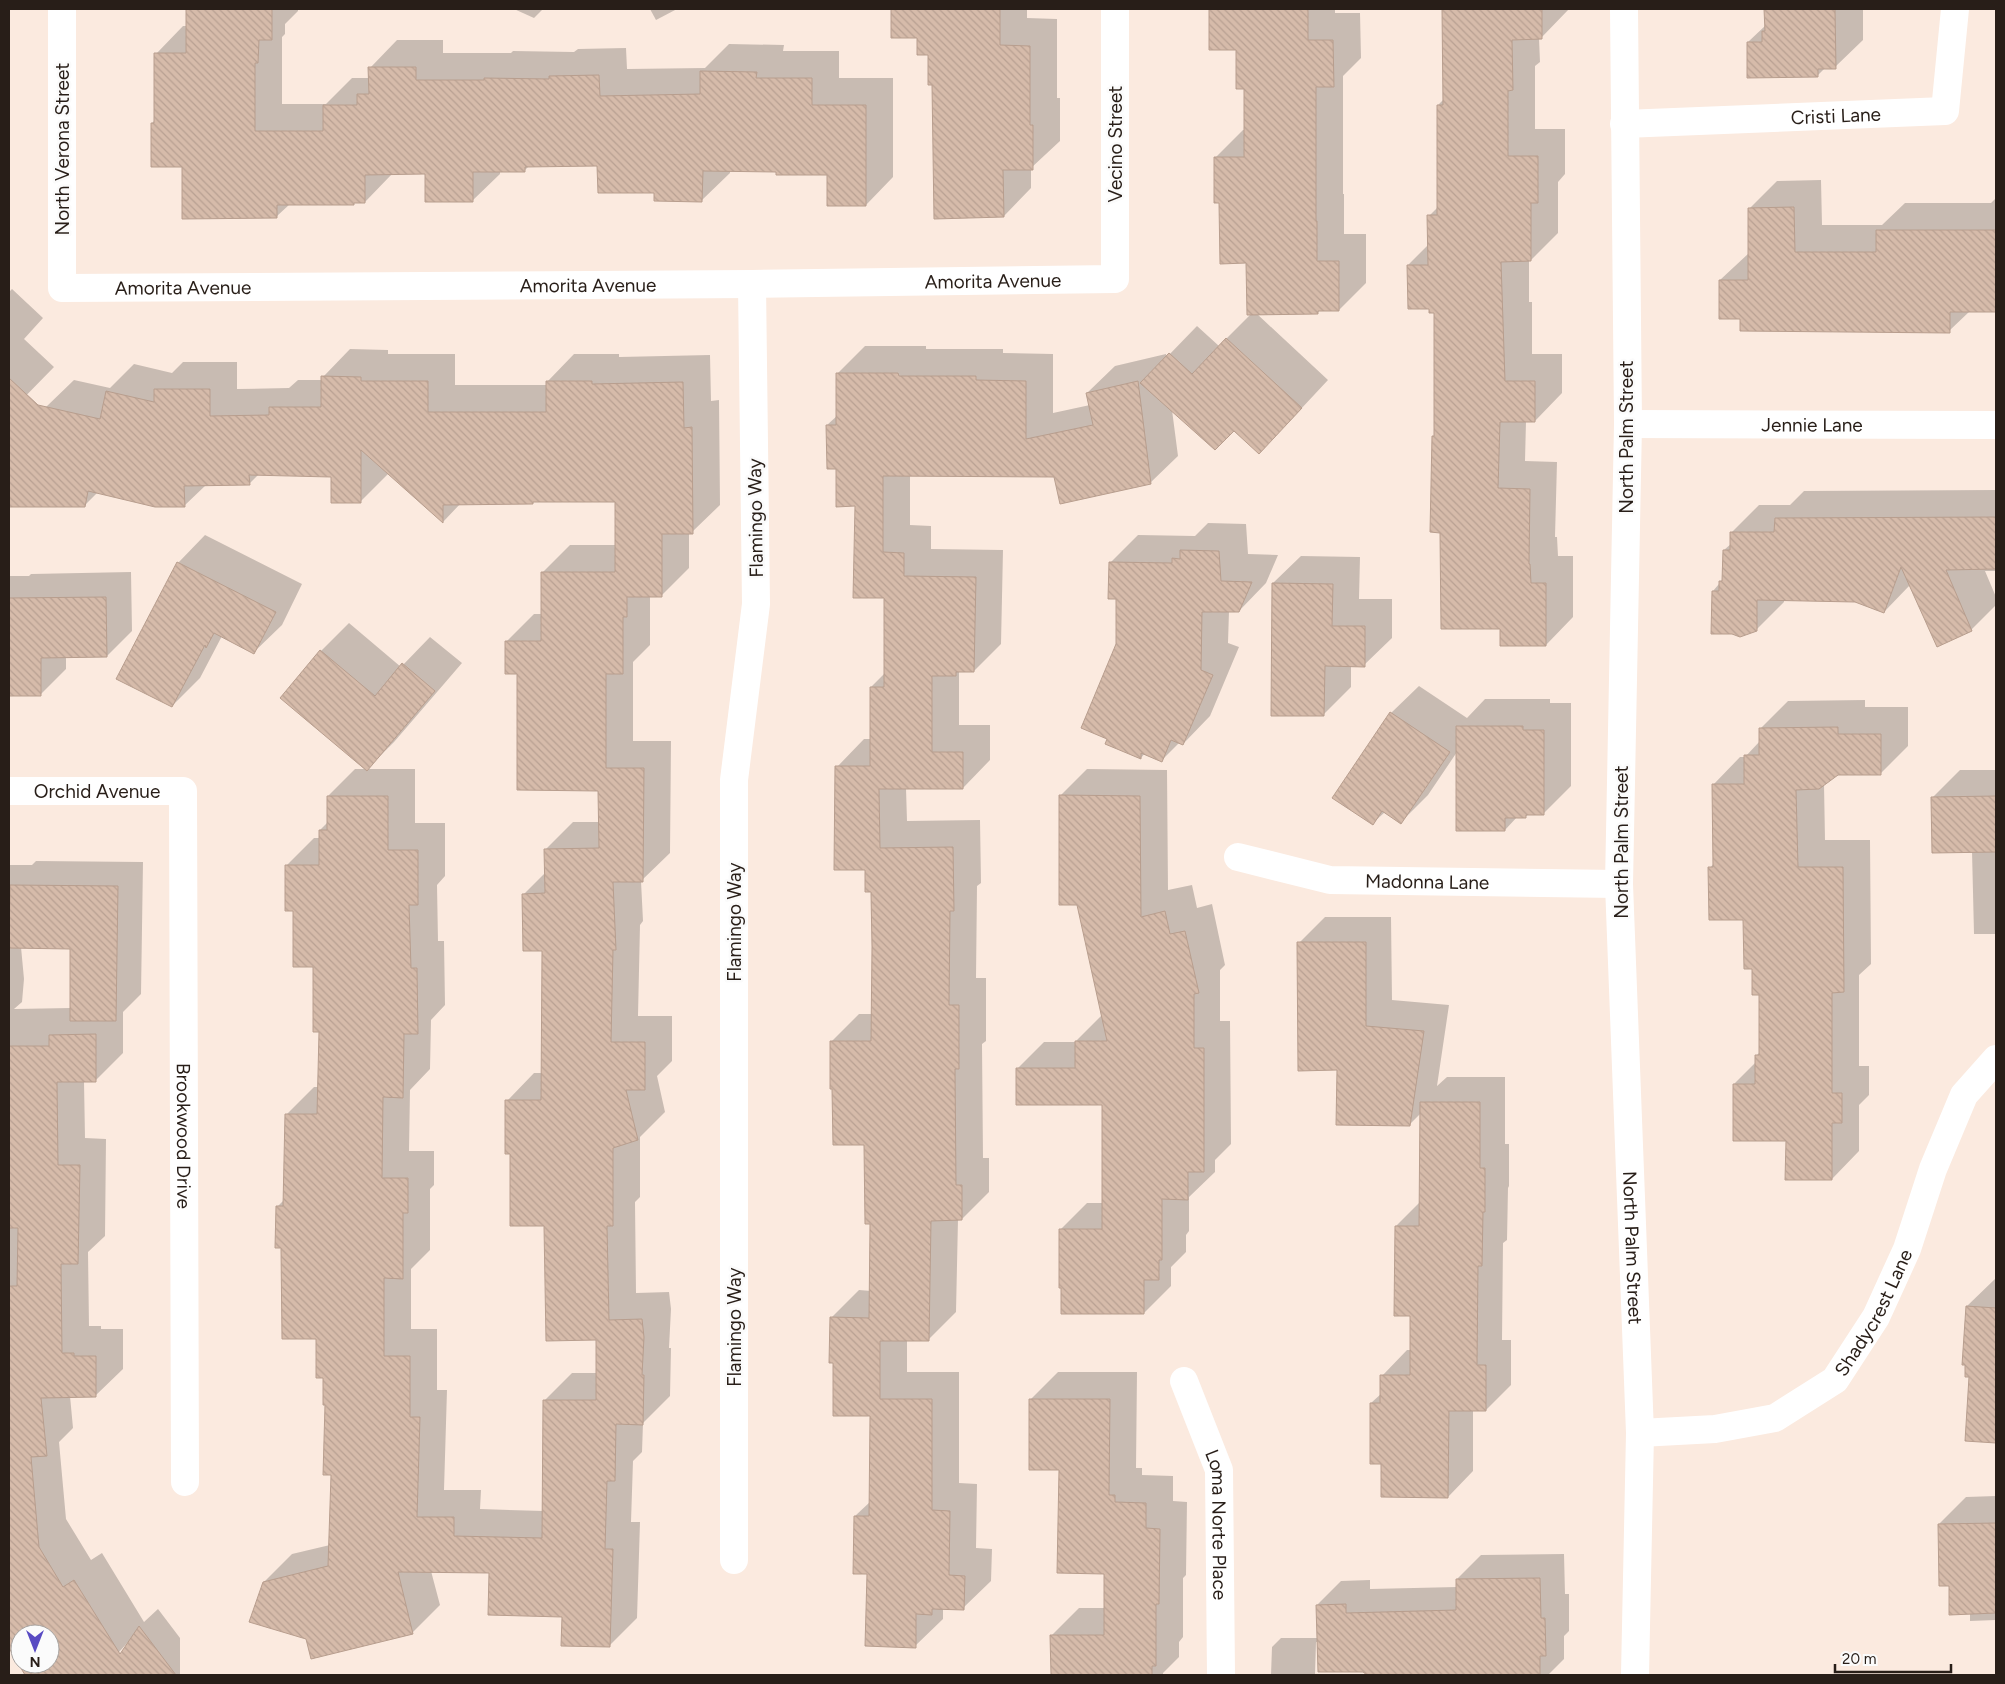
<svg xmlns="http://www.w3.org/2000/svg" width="2005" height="1684" font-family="Figtree,sans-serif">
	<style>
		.shadow { fill: #0003; fill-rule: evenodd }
		.building { fill: url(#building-back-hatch); stroke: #b89e8e; fill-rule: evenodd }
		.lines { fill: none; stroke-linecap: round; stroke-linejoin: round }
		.minor { stroke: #fff; stroke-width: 28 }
		.labels { text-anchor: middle; stroke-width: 5; stroke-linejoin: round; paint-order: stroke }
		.street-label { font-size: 19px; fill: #281e18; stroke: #fbfbfb }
	</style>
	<defs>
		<pattern id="building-back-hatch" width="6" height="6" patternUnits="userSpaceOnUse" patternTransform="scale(1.25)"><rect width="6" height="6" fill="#d6bbaa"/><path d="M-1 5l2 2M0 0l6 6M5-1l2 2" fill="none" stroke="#b8a092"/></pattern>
	</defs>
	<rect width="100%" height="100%" fill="#fbeadf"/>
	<!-- shadow -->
	<g class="shadow">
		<path d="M 188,9 L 298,9 L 298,11 L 285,24 L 285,34 L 282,37 L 282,104 L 326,104 L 352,78 L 370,78 L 370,68 L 397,40 L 443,40 L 443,53 L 511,53 L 513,51 L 574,52 L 578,49 L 626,48 L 627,69 L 705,68 L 729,44 L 784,45 L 783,51 L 839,51 L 839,78 L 893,78 L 893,177 L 866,205 L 828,174 L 777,170 L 730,170 L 730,173 L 702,200 L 656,192 L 598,165 L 529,166 L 524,171 L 500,171 L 500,174 L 472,201 L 427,173 L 392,174 L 365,202 L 355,202 L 353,204 L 290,204 L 277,216 L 183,166 L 152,123 L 156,119 L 156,54 L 183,26 L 188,26 Z"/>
		<path d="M 514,9 L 543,9 L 534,18 Z"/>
		<path d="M 650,9 L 677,9 L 656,20 Z"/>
		<path d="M 893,9 L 1027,9 L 1027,18 L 1057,19 L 1057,98 L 1060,98 L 1060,141 L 1031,168 L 1031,188 L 1004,216 L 933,84 L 930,53 L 918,37 L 893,37 Z"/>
		<path d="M 1210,9 L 1335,9 L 1335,13 L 1360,13 L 1361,58 L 1343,76 L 1343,194 L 1344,194 L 1344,234 L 1366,234 L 1366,283 L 1339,310 L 1320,310 L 1317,313 L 1256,313 L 1328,380 L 1286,425 L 1234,430 L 1172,410 L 1178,456 L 1150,483 L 1055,476 L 910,475 L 910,525 L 931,526 L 931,549 L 1003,550 L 1001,644 L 974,671 L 959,671 L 959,725 L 990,725 L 990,760 L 963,788 L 906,788 L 907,821 L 980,820 L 981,883 L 977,886 L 976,978 L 986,978 L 986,1041 L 982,1044 L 983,1158 L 989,1158 L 989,1192 L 962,1219 L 958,1219 L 956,1312 L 928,1340 L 907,1340 L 907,1372 L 959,1372 L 959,1483 L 977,1484 L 976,1548 L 992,1549 L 991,1581 L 963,1608 L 943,1608 L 943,1619 L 915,1646 L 868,1573 L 855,1516 L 871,1501 L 871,1415 L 834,1362 L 831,1318 L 859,1290 L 871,1291 L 872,1222 L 865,1144 L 832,1041 L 859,1014 L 873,1014 L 872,891 L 837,767 L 864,739 L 871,739 L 871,687 L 885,673 L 885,597 L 856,505 L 837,468 L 827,425 L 838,415 L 837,374 L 865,346 L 926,346 L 926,349 L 1003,349 L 1003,353 L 1053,354 L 1053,413 L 1090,405 L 1087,393 L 1115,366 L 1166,354 L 1166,358 L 1197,326 L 1219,346 L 1252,313 L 1248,262 L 1220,202 L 1215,158 L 1243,130 L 1245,130 L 1245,87 L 1238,49 L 1210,49 Z"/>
		<path d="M 1443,9 L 1569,9 L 1541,38 L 1539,38 L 1540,62 L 1535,66 L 1535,129 L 1565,129 L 1565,174 L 1558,182 L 1558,233 L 1531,260 L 1529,260 L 1529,302 L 1532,302 L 1532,354 L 1562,354 L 1562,393 L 1535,421 L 1526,421 L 1525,461 L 1557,462 L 1555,537 L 1557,537 L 1558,556 L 1573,556 L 1573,617 L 1546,645 L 1501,628 L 1441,531 L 1433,437 L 1435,434 L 1435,312 L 1408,265 L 1429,244 L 1429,216 L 1438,207 L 1438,105 L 1444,99 Z"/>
		<path d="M 1766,9 L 1863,9 L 1863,40 L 1835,67 L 1826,67 L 1817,76 L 1748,42 L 1766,25 Z"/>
		<path d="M 1821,180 L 1822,225 L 1882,225 L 1905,203 L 1991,203 L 1996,198 L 1996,311 L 1970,311 L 1949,331 L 1741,317 L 1720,280 L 1749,253 L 1749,209 L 1777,181 Z"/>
		<path d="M 12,289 L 43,318 L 24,339 L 54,367 L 9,413 L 9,292 Z"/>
		<path d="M 350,349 L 388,350 L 388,354 L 455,354 L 455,385 L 547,385 L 547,382 L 574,354 L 619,354 L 619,357 L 710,355 L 711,401 L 719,400 L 720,505 L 692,532 L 689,532 L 689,568 L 662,595 L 650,595 L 650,645 L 633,662 L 633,741 L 671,741 L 670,853 L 641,881 L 643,921 L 640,925 L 638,1016 L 672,1016 L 672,1061 L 657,1076 L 665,1112 L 640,1137 L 640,1197 L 635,1202 L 636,1293 L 669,1292 L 671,1309 L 669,1348 L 671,1348 L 670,1396 L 643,1423 L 642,1452 L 633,1461 L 631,1522 L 640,1522 L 637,1618 L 609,1646 L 490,1572 L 431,1571 L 440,1605 L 412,1633 L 307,1638 L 264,1582 L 292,1554 L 330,1545 L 332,1474 L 325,1377 L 318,1337 L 282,1247 L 277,1207 L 285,1199 L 287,1114 L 314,1087 L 319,1087 L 320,1031 L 315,966 L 294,910 L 286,866 L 314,838 L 320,838 L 320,830 L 328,822 L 328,796 L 355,769 L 366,769 L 281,698 L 321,651 L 349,623 L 401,667 L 430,637 L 462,663 L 394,742 L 367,769 L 415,769 L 415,823 L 445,823 L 445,876 L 437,885 L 438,941 L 444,941 L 445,1005 L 431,1020 L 430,1069 L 410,1090 L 409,1151 L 434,1151 L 434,1185 L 430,1189 L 430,1250 L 411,1269 L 411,1329 L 437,1329 L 437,1390 L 447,1390 L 444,1490 L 481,1490 L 480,1509 L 544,1511 L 545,1400 L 572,1373 L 598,1373 L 598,1339 L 511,1152 L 507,1101 L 534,1073 L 543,1073 L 543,950 L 523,895 L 546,872 L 545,850 L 573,822 L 600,822 L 599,789 L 519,673 L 506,642 L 534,614 L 542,614 L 542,573 L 570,545 L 616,545 L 616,500 L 535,500 L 533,503 L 461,503 L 443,522 L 389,473 L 360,502 L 332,475 L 259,474 L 249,484 L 206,485 L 184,506 L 98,492 L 84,506 L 9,506 L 9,486 L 46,407 L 74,380 L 110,388 L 134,364 L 172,373 L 183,362 L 237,362 L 237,389 L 289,388 L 298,380 L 322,380 L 323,377 Z"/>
		<path d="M 1996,490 L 1996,571 L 1985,571 L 1996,597 L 1996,605 L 1971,630 L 1910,585 L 1884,612 L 1855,600 L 1784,599 L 1784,602 L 1756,630 L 1713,591 L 1724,578 L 1724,550 L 1732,543 L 1732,532 L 1759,505 L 1790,505 L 1804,491 Z"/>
		<path d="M 1208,523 L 1246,524 L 1248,554 L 1278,555 L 1266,583 L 1239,611 L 1229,611 L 1228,643 L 1239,647 L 1210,716 L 1183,744 L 1180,742 L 1162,760 L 1145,753 L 1141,758 L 1108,739 L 1118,645 L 1118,598 L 1110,563 L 1138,535 L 1195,536 Z"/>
		<path d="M 205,535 L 302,584 L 282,625 L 254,652 L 222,636 L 200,678 L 172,706 L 178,563 Z"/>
		<path d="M 1301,556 L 1360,557 L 1359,599 L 1392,599 L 1392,638 L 1364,665 L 1351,665 L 1351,687 L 1323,715 L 1273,583 Z"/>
		<path d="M 131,572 L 132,631 L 107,656 L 66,656 L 66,669 L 41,694 L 9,694 L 9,576 L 29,576 L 31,574 Z"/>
		<path d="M 1419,686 L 1467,718 L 1485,699 L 1550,699 L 1550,703 L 1571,703 L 1571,786 L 1543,814 L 1529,814 L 1526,816 L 1518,816 L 1505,830 L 1457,752 L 1428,795 L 1401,822 L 1385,812 L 1373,823 L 1391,713 Z"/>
		<path d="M 1865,700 L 1865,707 L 1908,707 L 1908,746 L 1881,773 L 1837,774 L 1824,784 L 1825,840 L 1870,840 L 1871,964 L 1859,975 L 1859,1066 L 1869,1066 L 1869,1095 L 1859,1105 L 1859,1151 L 1832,1179 L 1787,1140 L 1734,1084 L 1756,1062 L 1756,1056 L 1760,1052 L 1760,994 L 1753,967 L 1745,919 L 1710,868 L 1714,863 L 1713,785 L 1740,757 L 1745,757 L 1760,741 L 1760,729 L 1788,701 Z"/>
		<path d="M 1087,769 L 1167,770 L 1168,890 L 1192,885 L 1197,908 L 1212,904 L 1225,965 L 1220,970 L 1220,1021 L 1230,1021 L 1231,1144 L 1215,1160 L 1215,1172 L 1189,1197 L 1189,1231 L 1186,1235 L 1186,1252 L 1171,1267 L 1171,1286 L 1144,1313 L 1060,1230 L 1087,1203 L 1103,1203 L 1104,1104 L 1017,1069 L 1044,1042 L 1075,1042 L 1102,1015 L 1060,796 Z"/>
		<path d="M 1960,770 L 1996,770 L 1996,934 L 1974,934 L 1972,851 L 1932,798 Z"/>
		<path d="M 36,861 L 143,862 L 141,994 L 123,1012 L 123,1053 L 96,1080 L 84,1081 L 85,1138 L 106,1139 L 105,1236 L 88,1252 L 89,1326 L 101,1326 L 101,1329 L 123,1329 L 123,1369 L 95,1396 L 70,1396 L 73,1428 L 59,1442 L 66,1519 L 91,1560 L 102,1553 L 144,1622 L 158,1609 L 180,1638 L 180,1675 L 117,1675 L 117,1661 L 129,1641 L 119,1652 L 79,1675 L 39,1675 L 32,1664 L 50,1664 L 50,1634 L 20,1634 L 20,1664 L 30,1664 L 22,1668 L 9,1646 L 9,865 L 32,865 ZM 21,947 L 71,947 L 71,1008 L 14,1009 L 22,1002 L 24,979 Z"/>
		<path d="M 1325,917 L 1391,917 L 1392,1000 L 1449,1005 L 1437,1086 L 1447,1077 L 1505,1077 L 1505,1144 L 1509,1144 L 1509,1186 L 1508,1188 L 1507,1240 L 1503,1243 L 1502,1340 L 1511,1340 L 1511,1385 L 1486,1410 L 1473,1410 L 1473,1471 L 1448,1497 L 1382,1463 L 1371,1403 L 1382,1393 L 1382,1376 L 1407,1350 L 1412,1350 L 1412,1314 L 1396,1226 L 1421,1201 L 1422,1112 L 1410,1124 L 1338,1069 L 1299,943 Z"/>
		<path d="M 1995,1279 L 1996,1279 L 1996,1442 L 1966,1440 L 1970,1376 L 1967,1306 Z"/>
		<path d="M 1058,1372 L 1137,1372 L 1136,1468 L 1142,1468 L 1142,1475 L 1173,1476 L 1173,1501 L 1187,1502 L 1186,1575 L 1183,1578 L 1183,1637 L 1179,1642 L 1179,1657 L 1163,1673 L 1163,1675 L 1052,1675 L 1052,1635 L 1079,1608 L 1105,1608 L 1105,1572 L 1030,1400 Z"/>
		<path d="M 1996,1496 L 1996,1620 L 1970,1621 L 1970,1613 L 1950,1585 L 1939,1524 L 1966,1497 Z"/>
		<path d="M 1564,1554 L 1565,1594 L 1569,1594 L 1569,1631 L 1564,1636 L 1564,1659 L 1548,1675 L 1390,1675 L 1318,1642 L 1316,1642 L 1315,1675 L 1271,1675 L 1272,1647 L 1281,1638 L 1318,1638 L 1317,1605 L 1341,1581 L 1370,1580 L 1370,1589 L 1457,1587 L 1457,1579 L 1481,1555 Z"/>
	</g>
	<!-- building -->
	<g class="building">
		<path d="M 186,9 L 272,9 L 272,40 L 259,40 L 258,63 L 255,63 L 255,131 L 323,131 L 323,105 L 357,105 L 357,94 L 369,94 L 368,67 L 416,67 L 416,80 L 484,80 L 484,78 L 549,79 L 549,76 L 599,75 L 600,96 L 700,94 L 700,71 L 757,72 L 756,78 L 812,78 L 812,105 L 866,105 L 866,206 L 827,206 L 827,175 L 776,175 L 776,172 L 703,171 L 702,202 L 654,201 L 654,193 L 598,193 L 597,166 L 525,167 L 525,172 L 473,172 L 473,202 L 425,202 L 425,174 L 365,175 L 365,203 L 354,203 L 354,205 L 277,205 L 277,218 L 182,219 L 182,167 L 151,167 L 151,123 L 154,123 L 154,53 L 186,53 Z"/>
		<path d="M 891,9 L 1000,9 L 1000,45 L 1030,46 L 1030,125 L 1033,125 L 1033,170 L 1003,170 L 1004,217 L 934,219 L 932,85 L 928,85 L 928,55 L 917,55 L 917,38 L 891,38 Z"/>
		<path d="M 1209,9 L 1308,9 L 1308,40 L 1333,40 L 1334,87 L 1316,87 L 1316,221 L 1317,221 L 1317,261 L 1339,261 L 1339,311 L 1318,311 L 1318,314 L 1247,315 L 1246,263 L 1220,264 L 1219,203 L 1214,203 L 1214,157 L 1244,157 L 1244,89 L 1236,89 L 1236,50 L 1209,50 Z"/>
		<path d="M 1442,9 L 1542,9 L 1542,39 L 1512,40 L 1513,90 L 1508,91 L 1508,156 L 1538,156 L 1538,203 L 1531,203 L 1531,261 L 1501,262 L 1505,381 L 1535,381 L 1535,422 L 1500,422 L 1498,488 L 1530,489 L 1529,564 L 1530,564 L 1531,583 L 1546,583 L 1546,646 L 1500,646 L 1500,629 L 1441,629 L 1440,533 L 1430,532 L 1432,436 L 1434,436 L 1434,313 L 1429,313 L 1429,309 L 1408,309 L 1407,265 L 1428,265 L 1427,215 L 1437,215 L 1437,105 L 1443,105 Z"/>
		<path d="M 1764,9 L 1835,9 L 1836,69 L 1818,69 L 1818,77 L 1747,78 L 1747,42 L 1762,42 L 1762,31 L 1765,31 Z"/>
		<path d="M 1794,207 L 1795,252 L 1876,252 L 1876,230 L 1996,230 L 1996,312 L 1950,312 L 1950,333 L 1740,331 L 1740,319 L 1719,319 L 1719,280 L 1748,280 L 1748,208 Z"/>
		<path d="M 1226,338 L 1302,408 L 1259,454 L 1234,431 L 1215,450 L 1140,383 L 1169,353 L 1192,374 Z"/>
		<path d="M 836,373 L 898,373 L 899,376 L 976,376 L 976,380 L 1026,381 L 1026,439 L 1093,425 L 1086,393 L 1138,381 L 1151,484 L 1060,504 L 1054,477 L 883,476 L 883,552 L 904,553 L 904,576 L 976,577 L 974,672 L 956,672 L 956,676 L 932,676 L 932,752 L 963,752 L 963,789 L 879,789 L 880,848 L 953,847 L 954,911 L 950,911 L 949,1005 L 959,1005 L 959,1069 L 955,1069 L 956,1185 L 962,1185 L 962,1220 L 931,1221 L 929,1341 L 880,1341 L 880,1399 L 932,1399 L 932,1510 L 950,1511 L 949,1575 L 965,1576 L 964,1610 L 932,1609 L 932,1615 L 916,1614 L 916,1648 L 865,1646 L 867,1574 L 853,1574 L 854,1516 L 869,1516 L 870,1416 L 833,1416 L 833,1363 L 829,1363 L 830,1317 L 869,1318 L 870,1224 L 865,1224 L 864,1145 L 833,1145 L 832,1089 L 830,1089 L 830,1041 L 871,1041 L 872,947 L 871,892 L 865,892 L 865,870 L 834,870 L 835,766 L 870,766 L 870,687 L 884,687 L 884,598 L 853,598 L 855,506 L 836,507 L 836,469 L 827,469 L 826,425 L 836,425 Z"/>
		<path d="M 321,376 L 361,377 L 361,381 L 428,381 L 428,412 L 546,412 L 546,381 L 592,381 L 592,384 L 683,382 L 684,428 L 692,427 L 693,534 L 662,534 L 662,597 L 627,597 L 627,617 L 623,617 L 623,674 L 606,674 L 606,768 L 644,768 L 643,882 L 613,882 L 616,950 L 613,950 L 611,1042 L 645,1042 L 645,1090 L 626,1090 L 638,1140 L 613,1148 L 613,1226 L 607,1226 L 609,1320 L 642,1319 L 644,1337 L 642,1375 L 644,1375 L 643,1425 L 616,1424 L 615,1481 L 607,1481 L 605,1549 L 613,1549 L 610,1647 L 561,1646 L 562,1617 L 488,1615 L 489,1573 L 398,1572 L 413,1634 L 311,1659 L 306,1639 L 249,1622 L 263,1582 L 328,1566 L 331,1475 L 323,1475 L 325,1405 L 323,1405 L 323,1378 L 316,1378 L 316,1339 L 282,1339 L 281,1248 L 275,1248 L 276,1206 L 283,1206 L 285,1114 L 317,1114 L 319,1032 L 313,1032 L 313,967 L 293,967 L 293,911 L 285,911 L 285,865 L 319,865 L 319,830 L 327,830 L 327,796 L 388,796 L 388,850 L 418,850 L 418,905 L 409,905 L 411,968 L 417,968 L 418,1034 L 404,1034 L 403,1098 L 383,1097 L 382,1178 L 408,1178 L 408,1213 L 403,1213 L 403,1279 L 384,1278 L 384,1356 L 410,1356 L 410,1417 L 420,1417 L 417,1517 L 454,1517 L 454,1536 L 542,1538 L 543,1400 L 596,1400 L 596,1340 L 546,1341 L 544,1226 L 510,1226 L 510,1154 L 505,1154 L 505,1100 L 541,1100 L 542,951 L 523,951 L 522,894 L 545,893 L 544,849 L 599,848 L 598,791 L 517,790 L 517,674 L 505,674 L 505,641 L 541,641 L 541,572 L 615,572 L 615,502 L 533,502 L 533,504 L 443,505 L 443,523 L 361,450 L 361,503 L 331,503 L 331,477 L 249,475 L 250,485 L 184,486 L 185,507 L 155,507 L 88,491 L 85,507 L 9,507 L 9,378 L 38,405 L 100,419 L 106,391 L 154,402 L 154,389 L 210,389 L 210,416 L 269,415 L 269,407 L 321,407 Z"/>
		<path d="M 1996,517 L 1996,569 L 1946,570 L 1972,631 L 1937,647 L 1901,567 L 1884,613 L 1855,602 L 1757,600 L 1757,631 L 1740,637 L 1732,634 L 1711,634 L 1712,591 L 1719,591 L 1719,581 L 1722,581 L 1723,550 L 1730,550 L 1730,532 L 1774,532 L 1775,518 Z"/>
		<path d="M 1180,550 L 1219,551 L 1221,581 L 1252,582 L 1239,612 L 1202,612 L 1201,670 L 1213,675 L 1183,745 L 1171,740 L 1162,762 L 1141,753 L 1141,759 L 1105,744 L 1107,739 L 1081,728 L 1116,644 L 1116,599 L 1108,599 L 1109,562 L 1172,563 L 1172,558 L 1180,559 Z"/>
		<path d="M 177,562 L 276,612 L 254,654 L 214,633 L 206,648 L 205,645 L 172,707 L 116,679 Z"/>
		<path d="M 1272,583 L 1333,584 L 1332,626 L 1365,626 L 1365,667 L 1325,666 L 1324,716 L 1271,716 Z"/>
		<path d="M 106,597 L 107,657 L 41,658 L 41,696 L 9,696 L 9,598 Z"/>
		<path d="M 320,650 L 375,696 L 402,663 L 435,691 L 367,771 L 280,698 Z"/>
		<path d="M 1390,712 L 1450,752 L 1401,824 L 1382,811 L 1373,825 L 1332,798 Z"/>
		<path d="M 1456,726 L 1523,726 L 1523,730 L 1544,730 L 1544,815 L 1526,815 L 1526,818 L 1505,818 L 1505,831 L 1456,831 Z"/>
		<path d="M 1838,727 L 1838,734 L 1881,734 L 1881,775 L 1838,775 L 1819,789 L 1796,790 L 1798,867 L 1843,867 L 1844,992 L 1832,993 L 1832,1093 L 1842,1093 L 1842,1123 L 1832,1123 L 1832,1180 L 1785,1180 L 1786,1141 L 1733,1141 L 1733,1084 L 1755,1084 L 1755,1055 L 1759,1055 L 1759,995 L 1752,995 L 1752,969 L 1744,969 L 1743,920 L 1709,920 L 1708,867 L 1713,867 L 1712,784 L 1744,784 L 1744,755 L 1759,755 L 1759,728 Z"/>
		<path d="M 1059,795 L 1140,796 L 1141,917 L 1165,911 L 1170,934 L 1185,931 L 1199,993 L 1194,994 L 1194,1048 L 1204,1048 L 1204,1172 L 1188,1172 L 1188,1200 L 1162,1199 L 1162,1260 L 1159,1260 L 1159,1280 L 1144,1280 L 1144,1314 L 1061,1314 L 1061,1288 L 1059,1288 L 1059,1229 L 1102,1229 L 1102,1105 L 1016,1105 L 1016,1068 L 1075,1068 L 1075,1041 L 1107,1041 L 1077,905 L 1059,905 Z"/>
		<path d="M 1996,796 L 1996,852 L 1932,853 L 1931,797 Z"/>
		<path d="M 10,885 L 118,886 L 116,1021 L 70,1021 L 70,949 L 9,948 Z"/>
		<path d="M 1297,942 L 1366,942 L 1366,1026 L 1424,1031 L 1410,1126 L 1336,1125 L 1337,1070 L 1298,1071 Z"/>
		<path d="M 96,1034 L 96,1082 L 57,1082 L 58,1165 L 80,1165 L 78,1264 L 61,1264 L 62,1353 L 74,1353 L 74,1356 L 96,1356 L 96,1397 L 41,1398 L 47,1456 L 31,1457 L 39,1547 L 63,1587 L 74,1580 L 120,1654 L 139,1626 L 176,1675 L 25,1675 L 9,1648 L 9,1286 L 17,1286 L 18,1228 L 9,1228 L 9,1046 L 49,1046 L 49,1035 ZM 20,1634 L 50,1634 L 50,1664 L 20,1664 Z"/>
		<path d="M 1420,1102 L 1480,1102 L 1480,1168 L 1485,1168 L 1485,1212 L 1483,1212 L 1482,1266 L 1478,1266 L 1477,1365 L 1486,1365 L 1486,1411 L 1449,1411 L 1448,1498 L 1381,1497 L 1381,1464 L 1370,1464 L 1370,1403 L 1380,1403 L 1380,1375 L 1410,1375 L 1410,1316 L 1394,1316 L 1395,1226 L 1419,1226 Z"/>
		<path d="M 1966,1306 L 1996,1308 L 1996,1443 L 1965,1441 L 1969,1377 L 1965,1377 L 1965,1365 L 1962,1365 Z"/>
		<path d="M 1029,1399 L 1110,1399 L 1109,1495 L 1115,1495 L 1115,1502 L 1146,1503 L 1146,1528 L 1160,1529 L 1159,1604 L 1156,1604 L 1156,1666 L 1152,1666 L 1152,1675 L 1051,1675 L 1050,1635 L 1104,1635 L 1104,1574 L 1057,1573 L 1059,1470 L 1029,1470 Z"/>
		<path d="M 1996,1523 L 1996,1613 L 1949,1615 L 1949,1586 L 1939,1586 L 1938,1524 Z"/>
		<path d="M 1540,1578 L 1541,1618 L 1545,1618 L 1546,1656 L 1540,1656 L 1540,1675 L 1367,1675 L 1363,1672 L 1318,1672 L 1316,1605 L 1346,1604 L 1346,1613 L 1456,1610 L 1456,1579 Z"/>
	</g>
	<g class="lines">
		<!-- minor -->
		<g class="minor">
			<path id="s1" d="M 62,9 L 62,288 L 752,284 L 1115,279 L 1115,9"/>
			<path id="s2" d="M 1624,9 L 1628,424 L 1619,884 L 1640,1433 L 1635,1675"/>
			<path id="s3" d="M 1624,124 L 1945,111 L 1955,9"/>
			<path id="s4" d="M 1628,424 L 1996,425"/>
			<path id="s5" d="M 9,791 L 183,791 L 185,1482"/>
			<path id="s6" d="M 1238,857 L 1330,880 L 1619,884"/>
			<path id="s7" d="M 1184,1381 L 1219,1470 L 1221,1675"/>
			<path id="s8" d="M 1640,1433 L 1715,1429 L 1775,1418 L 1835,1380 L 1876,1317 L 1907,1249 L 1933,1169 L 1964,1095 L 1996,1059"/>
			<path d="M 734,1560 L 734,780 L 756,604 L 752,284"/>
		</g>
	</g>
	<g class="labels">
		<!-- street labels -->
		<g class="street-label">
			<text dy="7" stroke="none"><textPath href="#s3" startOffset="212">Cristi Lane</textPath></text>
			<text transform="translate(1115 144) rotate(-90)" y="7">Vecino Street</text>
			<text transform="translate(62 149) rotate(-90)" y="7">North Verona Street</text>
			<text dy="7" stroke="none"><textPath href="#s1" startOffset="1210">Amorita Avenue</textPath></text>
			<text dy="7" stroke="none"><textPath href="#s1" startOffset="805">Amorita Avenue</textPath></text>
			<text dy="7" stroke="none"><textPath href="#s1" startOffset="400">Amorita Avenue</textPath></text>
			<text dy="7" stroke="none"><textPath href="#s4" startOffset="184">Jennie Lane</textPath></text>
			<text transform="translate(1626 437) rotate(-90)" y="7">North Palm Street</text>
			<text transform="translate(755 518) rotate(-91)" y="7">Flamingo Way</text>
			<text dy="7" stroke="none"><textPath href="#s5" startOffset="88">Orchid Avenue</textPath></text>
			<text transform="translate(1621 842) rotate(-90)" y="7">North Palm Street</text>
			<text dy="7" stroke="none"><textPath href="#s6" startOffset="192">Madonna Lane</textPath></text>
			<text transform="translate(734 922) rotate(-90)" y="7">Flamingo Way</text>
			<text dy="7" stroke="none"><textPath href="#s5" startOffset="519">Brookwood Drive</textPath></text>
			<text dy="7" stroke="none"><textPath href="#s2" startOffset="1239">North Palm Street</textPath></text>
			<text dy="7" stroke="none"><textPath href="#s8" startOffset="285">Shadycrest Lane</textPath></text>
			<text transform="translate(734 1327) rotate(-90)" y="7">Flamingo Way</text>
			<text dy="7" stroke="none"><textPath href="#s7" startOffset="150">Loma Norte Place</textPath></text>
		</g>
	</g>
	<!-- border -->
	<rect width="2005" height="1684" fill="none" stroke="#281e18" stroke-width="20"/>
	<!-- north arrow -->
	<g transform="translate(35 1649) rotate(180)"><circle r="24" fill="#fbfbfb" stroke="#a7a3a0"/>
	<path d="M0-4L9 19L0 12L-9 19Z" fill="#594bc3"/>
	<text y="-8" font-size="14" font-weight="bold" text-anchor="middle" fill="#281e18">N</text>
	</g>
	<!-- scale -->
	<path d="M1835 1664v8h116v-8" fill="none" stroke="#281e18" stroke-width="2.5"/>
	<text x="1842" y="1664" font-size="15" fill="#281e18" stroke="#fbfbfb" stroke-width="4" paint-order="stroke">20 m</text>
</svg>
